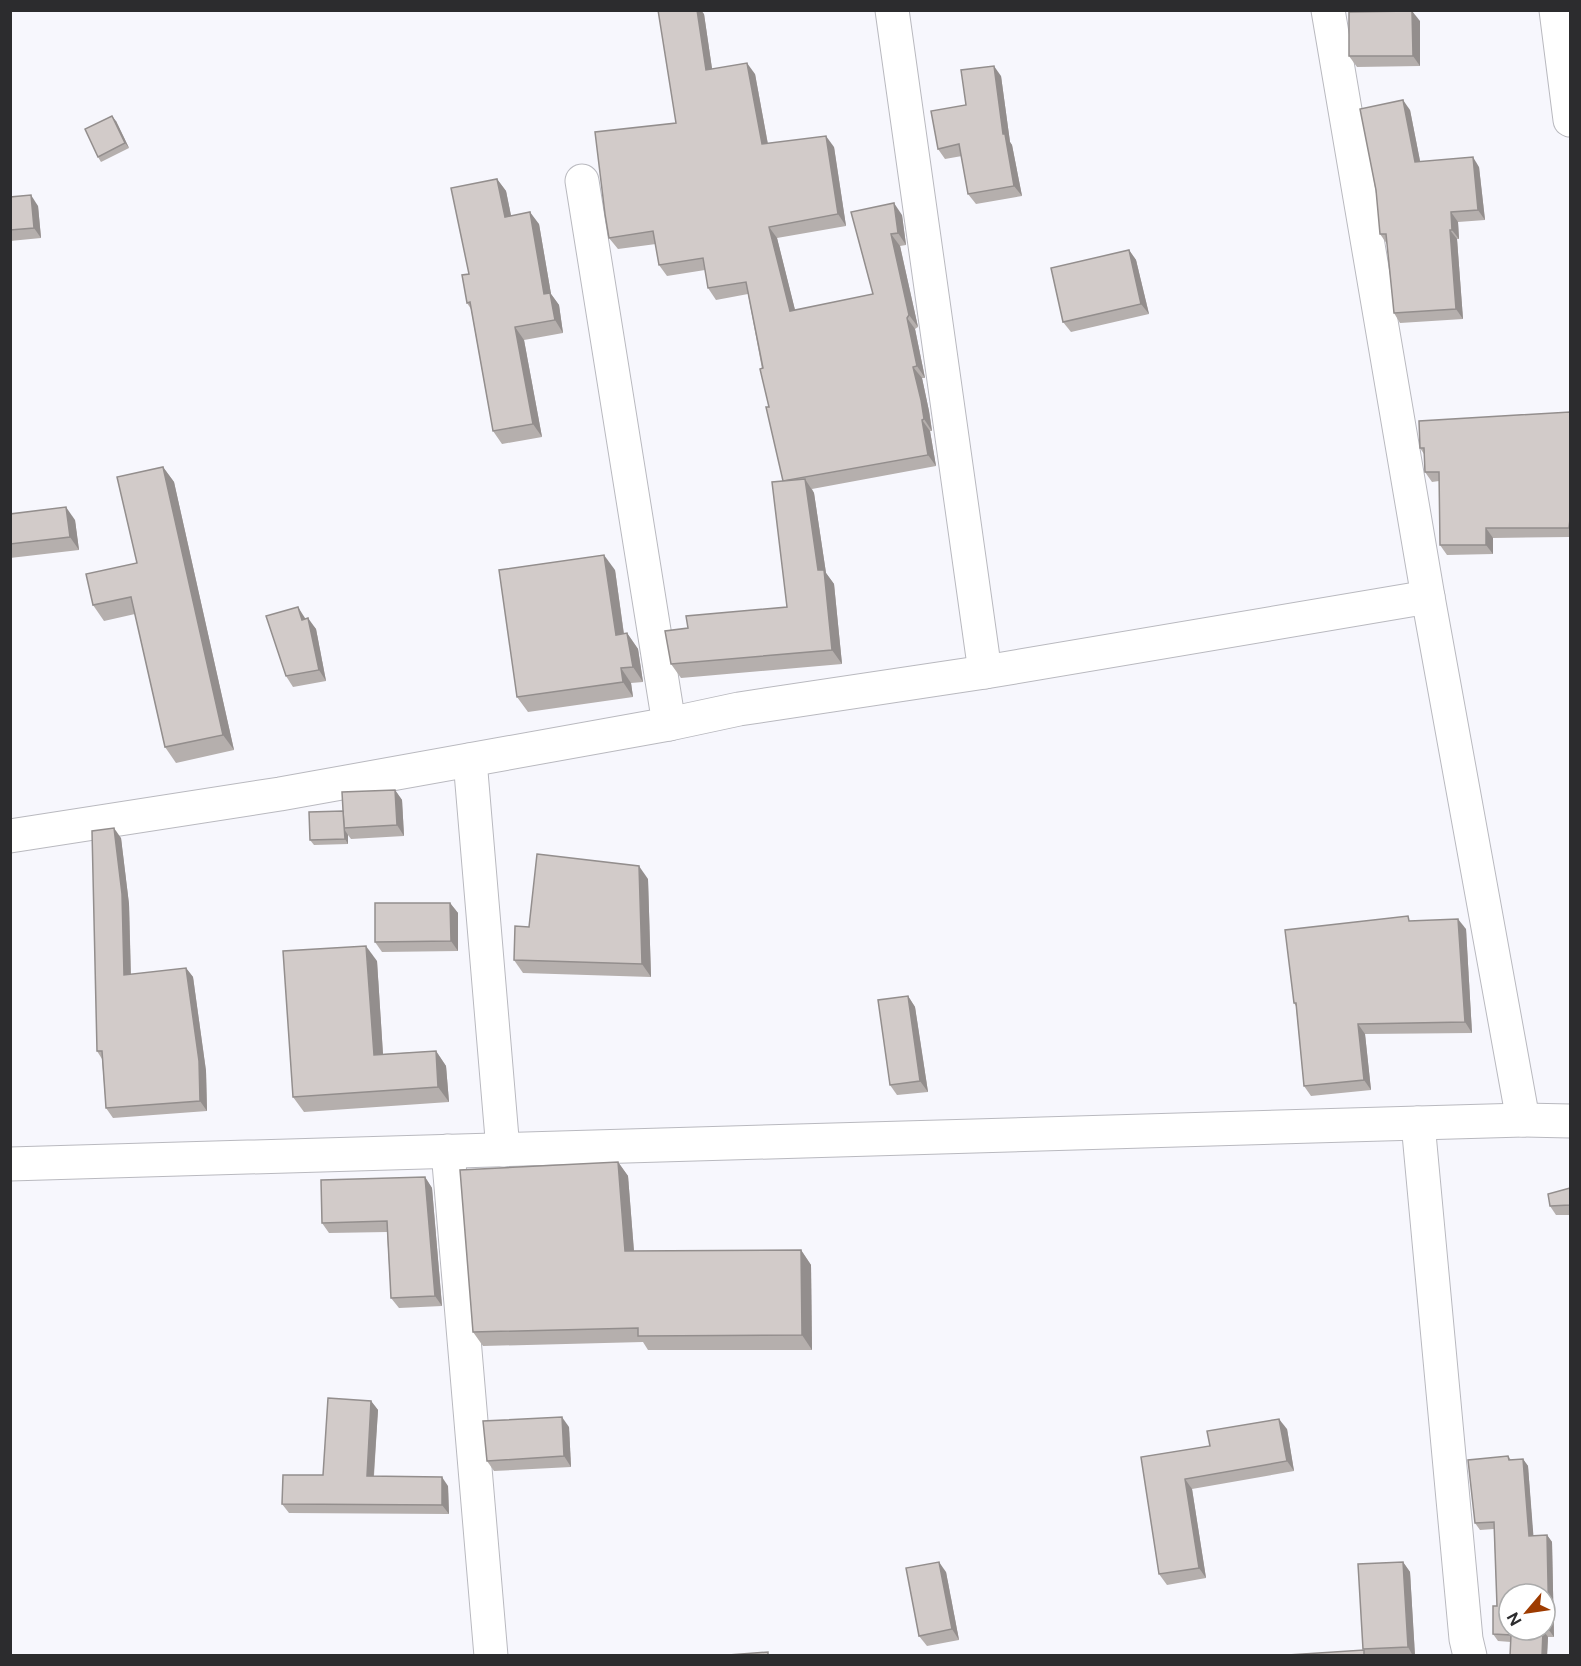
<svg xmlns="http://www.w3.org/2000/svg" width="1581" height="1666" font-family="'Public Sans',sans-serif">
	<style>
		.lines { fill: none; stroke-linecap: round; stroke-linejoin: round }
		.minor-casing { stroke: #b9b9bf; stroke-width: 35 }
		.minor { stroke: #fff; stroke-width: 33 }
		.wall { fill: #b5afad }
		.shaded-wall { fill: #938e8d }
		.building { fill: #d2cbc9; stroke: #938e8d; stroke-width: 1.5; fill-rule: evenodd }
	</style>
	<rect width="100%" height="100%" fill="#f7f7fd"/>
	<g class="lines">
		<defs>
			<g id="minor">
				<path d="M 892,10 L 985,672"/>
				<path d="M 1328,10 L 1428,597 L 1523,1120"/>
				<path d="M 1556,10 L 1570,120"/>
				<path d="M 582,181 L 669,724"/>
				<path d="M 470,760 L 503,1150"/>
				<path d="M 10,836 L 280,794 L 669,724 L 739,709 L 985,672 L 1428,597"/>
				<path d="M 1418,1123 L 1466,1639 L 1470,1656"/>
				<path d="M 448,1151 L 491,1656"/>
				<path d="M 10,1164 L 1523,1120 L 1570,1121"/>
			</g>
		</defs>
		<!-- minor casing -->
		<use href="#minor" class="minor-casing"/>
		<!-- minor -->
		<use href="#minor" class="minor"/>
	</g>
	<!-- wall -->
	<g class="wall">
		<path d="M 704,14 L 712,69 L 755,74 L 768,144 L 834,147 L 846,226 L 777,238 L 795,310 L 873,294 L 851,212 L 902,215 L 906,245 L 900,246 L 918,327 L 915,329 L 925,378 L 922,378 L 929,411 L 932,431 L 930,431 L 936,466 L 812,489 L 814,493 L 826,573 L 834,584 L 842,664 L 681,678 L 671,664 L 688,628 L 787,607 L 783,481 L 748,294 L 716,300 L 708,288 L 705,270 L 667,276 L 659,265 L 656,244 L 618,249 L 609,238 L 676,123 Z"/>
		<path d="M 1420,21 L 1420,66 L 1357,67 L 1349,56 Z"/>
		<path d="M 1001,76 L 1010,142 L 1012,145 L 1022,196 L 976,204 L 968,194 L 962,156 L 945,159 L 938,149 L 966,105 Z"/>
		<path d="M 1410,110 L 1420,161 L 1479,167 L 1485,220 L 1458,222 L 1459,239 L 1457,239 L 1463,319 L 1400,323 L 1394,313 L 1387,244 L 1380,234 Z"/>
		<path d="M 116,121 L 129,148 L 101,162 L 98,157 Z"/>
		<path d="M 497,179 L 506,191 L 511,216 L 539,224 L 551,294 L 559,305 L 563,333 L 524,340 L 542,437 L 502,444 L 493,431 L 471,309 L 467,303 L 469,274 Z"/>
		<path d="M 10,197 L 38,206 L 41,238 L 10,241 Z"/>
		<path d="M 1129,250 L 1136,260 L 1149,314 L 1071,332 L 1063,322 Z"/>
		<path d="M 1570,412 L 1570,537 L 1493,538 L 1493,554 L 1447,555 L 1440,545 L 1439,481 L 1432,482 L 1425,472 L 1424,454 L 1420,448 Z"/>
		<path d="M 163,467 L 174,482 L 234,750 L 176,763 L 165,747 L 135,614 L 104,621 L 93,605 L 137,563 Z"/>
		<path d="M 10,514 L 75,520 L 79,550 L 10,558 Z"/>
		<path d="M 615,570 L 624,634 L 627,633 L 638,649 L 643,682 L 631,683 L 633,697 L 528,712 L 517,697 Z"/>
		<path d="M 306,619 L 316,629 L 326,681 L 293,687 L 286,676 Z"/>
		<path d="M 395,790 L 402,800 L 404,836 L 351,839 L 348,835 L 348,844 L 314,845 L 310,840 L 343,811 Z"/>
		<path d="M 121,838 L 129,904 L 131,975 L 186,968 L 193,977 L 206,1071 L 207,1111 L 113,1118 L 106,1108 L 102,1059 L 97,1051 Z"/>
		<path d="M 648,879 L 651,977 L 523,973 L 514,960 L 529,927 Z"/>
		<path d="M 450,903 L 458,913 L 458,951 L 382,952 L 375,942 Z"/>
		<path d="M 1411,921 L 1466,929 L 1472,1033 L 1365,1034 L 1371,1090 L 1311,1096 L 1304,1086 L 1296,1006 L 1294,1003 Z"/>
		<path d="M 377,961 L 383,1054 L 436,1051 L 446,1066 L 449,1102 L 304,1112 L 293,1097 Z"/>
		<path d="M 908,996 L 915,1007 L 928,1092 L 897,1095 L 890,1085 Z"/>
		<path d="M 618,1162 L 628,1176 L 634,1251 L 801,1250 L 811,1265 L 812,1350 L 648,1350 L 643,1342 L 483,1346 L 473,1332 Z"/>
		<path d="M 425,1177 L 432,1188 L 442,1306 L 399,1308 L 391,1298 L 387,1232 L 329,1233 L 322,1223 Z"/>
		<path d="M 1570,1188 L 1570,1215 L 1556,1215 L 1550,1206 Z"/>
		<path d="M 371,1401 L 378,1410 L 374,1476 L 448,1486 L 449,1514 L 289,1513 L 282,1504 L 323,1475 Z"/>
		<path d="M 569,1427 L 571,1467 L 494,1471 L 487,1461 Z"/>
		<path d="M 1287,1429 L 1294,1471 L 1192,1489 L 1206,1578 L 1167,1585 L 1159,1574 L 1141,1457 L 1210,1446 Z"/>
		<path d="M 1508,1456 L 1511,1460 L 1523,1459 L 1528,1466 L 1533,1536 L 1547,1535 L 1552,1542 L 1554,1637 L 1548,1637 L 1547,1656 L 1510,1656 L 1511,1642 L 1498,1641 L 1493,1634 L 1497,1606 L 1494,1529 L 1480,1530 L 1475,1523 Z"/>
		<path d="M 1403,1562 L 1410,1572 L 1415,1656 L 1272,1656 L 1364,1650 Z"/>
		<path d="M 946,1572 L 959,1640 L 927,1646 L 919,1636 Z"/>
	</g>
	<!-- shaded-wall -->
	<g class="shaded-wall">
		<path d="M 697,10 L 701,10 L 704,14 L 714,82 L 706,70 Z"/>
		<path d="M 1412,11 L 1420,21 L 1420,66 L 1413,56 Z"/>
		<path d="M 747,63 L 755,74 L 770,156 L 762,144 Z"/>
		<path d="M 994,66 L 1001,76 L 1010,142 L 1012,145 L 1022,196 L 1014,186 L 1003,134 Z"/>
		<path d="M 1403,100 L 1410,110 L 1422,171 L 1415,162 Z"/>
		<path d="M 112,116 L 116,121 L 129,148 L 125,143 Z"/>
		<path d="M 826,136 L 834,147 L 846,226 L 838,214 Z"/>
		<path d="M 1473,157 L 1479,167 L 1485,220 L 1478,210 Z"/>
		<path d="M 497,179 L 506,191 L 514,230 L 505,217 Z"/>
		<path d="M 31,195 L 38,206 L 41,238 L 34,228 Z"/>
		<path d="M 894,203 L 902,215 L 906,245 L 898,233 Z"/>
		<path d="M 530,212 L 539,224 L 551,294 L 559,305 L 563,333 L 555,320 L 544,294 Z"/>
		<path d="M 1451,212 L 1458,222 L 1459,239 L 1452,230 Z"/>
		<path d="M 769,227 L 777,238 L 798,322 L 790,311 Z"/>
		<path d="M 1450,230 L 1457,239 L 1463,319 L 1456,309 Z"/>
		<path d="M 891,234 L 900,246 L 918,327 L 909,315 Z"/>
		<path d="M 1129,250 L 1136,260 L 1149,314 L 1141,304 Z"/>
		<path d="M 907,318 L 915,329 L 925,378 L 917,366 Z"/>
		<path d="M 515,327 L 524,340 L 542,437 L 533,424 Z"/>
		<path d="M 913,367 L 922,378 L 929,411 L 932,431 L 924,419 Z"/>
		<path d="M 922,420 L 930,431 L 936,466 L 928,455 Z"/>
		<path d="M 163,467 L 174,482 L 234,750 L 223,735 Z"/>
		<path d="M 805,479 L 814,493 L 826,573 L 834,584 L 842,664 L 832,650 L 818,570 Z"/>
		<path d="M 66,507 L 75,520 L 79,550 L 70,537 Z"/>
		<path d="M 1486,528 L 1493,538 L 1493,554 L 1486,545 Z"/>
		<path d="M 604,555 L 615,570 L 626,650 L 616,635 Z"/>
		<path d="M 298,607 L 305,618 L 310,630 L 302,620 Z"/>
		<path d="M 308,618 L 316,629 L 326,681 L 319,670 Z"/>
		<path d="M 627,633 L 638,649 L 643,682 L 633,667 Z"/>
		<path d="M 621,668 L 631,683 L 633,697 L 623,682 Z"/>
		<path d="M 395,790 L 402,800 L 404,836 L 397,825 Z"/>
		<path d="M 114,828 L 121,838 L 129,904 L 131,985 L 124,975 Z"/>
		<path d="M 344,829 L 348,835 L 348,844 L 345,839 Z"/>
		<path d="M 639,866 L 648,879 L 651,977 L 642,964 Z"/>
		<path d="M 450,903 L 458,913 L 458,951 L 451,941 Z"/>
		<path d="M 1458,919 L 1466,929 L 1472,1033 L 1465,1022 Z"/>
		<path d="M 366,946 L 377,961 L 384,1070 L 374,1055 Z"/>
		<path d="M 186,968 L 193,977 L 206,1071 L 207,1111 L 200,1101 Z"/>
		<path d="M 908,996 L 915,1007 L 928,1092 L 920,1081 Z"/>
		<path d="M 1358,1024 L 1365,1034 L 1371,1090 L 1364,1080 Z"/>
		<path d="M 436,1051 L 446,1066 L 449,1102 L 438,1087 Z"/>
		<path d="M 618,1162 L 628,1176 L 635,1265 L 625,1251 Z"/>
		<path d="M 425,1177 L 432,1188 L 442,1306 L 435,1296 Z"/>
		<path d="M 801,1250 L 811,1265 L 812,1350 L 802,1335 Z"/>
		<path d="M 371,1401 L 378,1410 L 373,1485 L 367,1476 Z"/>
		<path d="M 562,1417 L 569,1427 L 571,1467 L 564,1456 Z"/>
		<path d="M 1279,1419 L 1287,1429 L 1294,1471 L 1287,1461 Z"/>
		<path d="M 1523,1459 L 1528,1466 L 1534,1543 L 1529,1536 Z"/>
		<path d="M 442,1477 L 448,1486 L 449,1514 L 442,1505 Z"/>
		<path d="M 1185,1479 L 1192,1489 L 1206,1578 L 1199,1568 Z"/>
		<path d="M 1547,1535 L 1552,1542 L 1554,1637 L 1549,1630 Z"/>
		<path d="M 939,1562 L 946,1572 L 959,1640 L 952,1629 Z"/>
		<path d="M 1403,1562 L 1410,1572 L 1415,1656 L 1413,1656 L 1408,1647 Z"/>
		<path d="M 1543,1630 L 1548,1637 L 1547,1656 L 1542,1656 Z"/>
	</g>
	<!-- building -->
	<g class="building">
		<path d="M 658,10 L 697,10 L 706,70 L 747,63 L 762,144 L 826,136 L 838,214 L 769,227 L 790,311 L 873,294 L 851,212 L 894,203 L 898,233 L 891,234 L 909,315 L 907,318 L 917,366 L 913,367 L 921,400 L 924,419 L 922,420 L 928,455 L 783,481 L 766,407 L 769,407 L 760,369 L 763,368 L 746,282 L 708,288 L 703,258 L 659,265 L 653,231 L 609,238 L 605,214 L 595,132 L 676,123 Z"/>
		<path d="M 1412,11 L 1413,56 L 1349,56 L 1349,12 Z"/>
		<path d="M 994,66 L 1003,134 L 1005,134 L 1014,186 L 968,194 L 959,144 L 938,149 L 931,111 L 966,105 L 961,70 Z"/>
		<path d="M 1403,100 L 1415,162 L 1473,157 L 1478,210 L 1451,212 L 1452,230 L 1450,230 L 1456,309 L 1394,313 L 1386,234 L 1380,234 L 1376,190 L 1360,109 Z"/>
		<path d="M 112,116 L 125,143 L 98,157 L 85,129 Z"/>
		<path d="M 497,179 L 505,217 L 530,212 L 544,294 L 550,293 L 555,320 L 515,327 L 533,424 L 493,431 L 470,302 L 467,303 L 462,275 L 469,274 L 451,188 Z"/>
		<path d="M 31,195 L 34,228 L 10,230 L 10,197 Z"/>
		<path d="M 1129,250 L 1141,304 L 1063,322 L 1051,268 Z"/>
		<path d="M 1570,412 L 1570,519 L 1569,528 L 1486,528 L 1486,545 L 1440,545 L 1439,472 L 1425,472 L 1424,448 L 1420,448 L 1419,421 Z"/>
		<path d="M 163,467 L 223,735 L 165,747 L 131,597 L 93,605 L 86,574 L 137,563 L 117,477 Z"/>
		<path d="M 805,479 L 818,570 L 824,570 L 832,650 L 671,664 L 665,631 L 688,628 L 686,616 L 787,607 L 772,482 Z"/>
		<path d="M 66,507 L 70,537 L 10,544 L 10,514 Z"/>
		<path d="M 604,555 L 616,635 L 627,633 L 633,667 L 621,668 L 623,682 L 517,697 L 499,570 Z"/>
		<path d="M 298,607 L 302,620 L 308,618 L 319,670 L 286,676 L 266,616 Z"/>
		<path d="M 395,790 L 397,825 L 344,828 L 342,792 Z"/>
		<path d="M 343,811 L 345,839 L 310,840 L 309,812 Z"/>
		<path d="M 114,828 L 122,894 L 124,975 L 186,968 L 199,1061 L 200,1101 L 106,1108 L 102,1051 L 97,1051 L 92,831 Z"/>
		<path d="M 537,854 L 639,866 L 642,964 L 514,960 L 515,926 L 529,927 Z"/>
		<path d="M 375,903 L 450,903 L 451,941 L 375,942 Z"/>
		<path d="M 1408,916 L 1409,921 L 1458,919 L 1465,1022 L 1358,1024 L 1364,1080 L 1304,1086 L 1296,1003 L 1294,1003 L 1285,930 Z"/>
		<path d="M 366,946 L 374,1055 L 436,1051 L 438,1087 L 293,1097 L 283,951 Z"/>
		<path d="M 908,996 L 920,1081 L 890,1085 L 878,1000 Z"/>
		<path d="M 618,1162 L 625,1251 L 801,1250 L 802,1335 L 638,1336 L 638,1328 L 473,1332 L 460,1170 Z"/>
		<path d="M 425,1177 L 435,1296 L 391,1298 L 387,1221 L 322,1223 L 321,1180 Z"/>
		<path d="M 1570,1188 L 1570,1205 L 1550,1206 L 1548,1194 Z"/>
		<path d="M 328,1398 L 371,1401 L 367,1476 L 442,1477 L 442,1505 L 282,1504 L 283,1475 L 323,1475 Z"/>
		<path d="M 562,1417 L 564,1456 L 487,1461 L 483,1421 Z"/>
		<path d="M 1279,1419 L 1287,1461 L 1185,1479 L 1199,1568 L 1159,1574 L 1141,1457 L 1210,1446 L 1207,1431 Z"/>
		<path d="M 1508,1456 L 1509,1460 L 1523,1459 L 1529,1536 L 1547,1535 L 1549,1630 L 1543,1630 L 1542,1656 L 1510,1656 L 1511,1635 L 1493,1634 L 1493,1606 L 1497,1606 L 1494,1522 L 1475,1523 L 1468,1460 ZM 1509,1594 L 1545,1594 L 1545,1630 L 1509,1630 Z"/>
		<path d="M 939,1562 L 952,1629 L 919,1636 L 906,1568 Z"/>
		<path d="M 1403,1562 L 1408,1647 L 1363,1649 L 1358,1564 Z"/>
		<path d="M 1364,1650 L 1364,1656 L 1272,1656 Z"/>
		<path d="M 768,1652 L 768,1656 L 715,1656 Z"/>
	</g>
	<!-- border -->
	<rect width="1581" height="1666" fill="none" stroke="#2c2c2e" stroke-width="24"/>
	<!-- north arrow -->
	<g transform="translate(1527 1612) rotate(241)"><circle r="28" fill="#ffffff" stroke="#ababab" stroke-width="1.5"/>
	<path d="M0-4.5L10 22L0 15L-10 22Z" fill="#9e3b00"/>
	<text y="-9" font-size="16" font-weight="bold" text-anchor="middle" fill="#2c2c2e">N</text>
	</g>
</svg>
